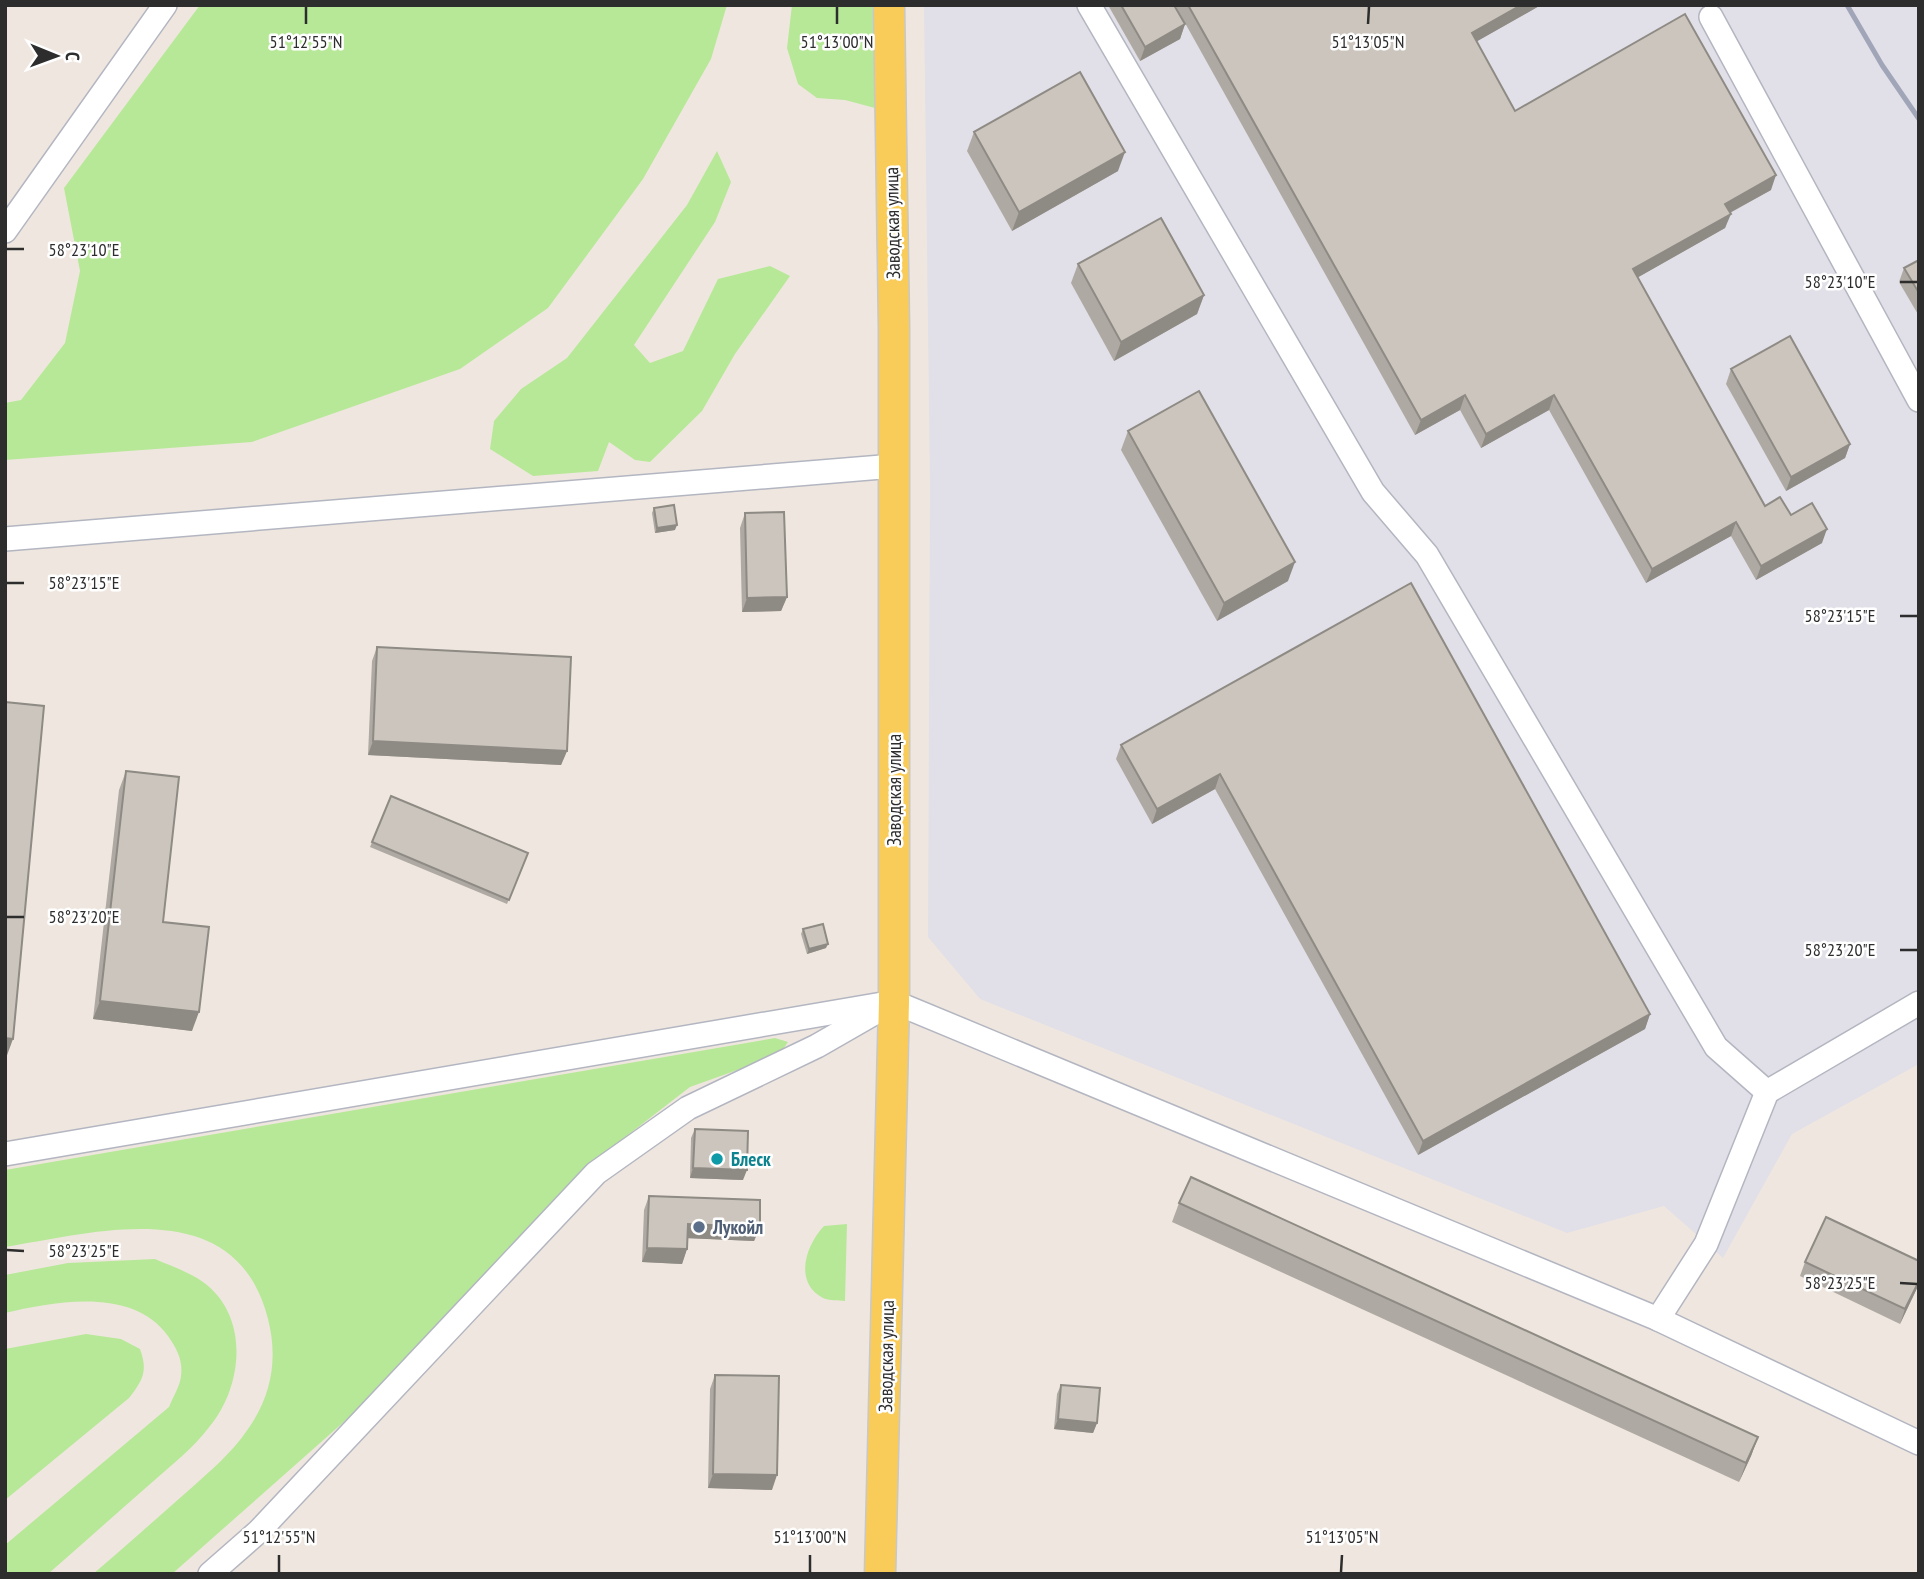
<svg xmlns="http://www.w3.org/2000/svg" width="1924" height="1579" font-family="'PT Sans Narrow',sans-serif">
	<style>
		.industrial { fill: #e1dfe7 }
		.green { fill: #b7e898 }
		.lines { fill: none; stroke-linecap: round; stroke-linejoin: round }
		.minor-casing { stroke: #b3b6c1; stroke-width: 26 }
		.major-casing { stroke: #c8c8c8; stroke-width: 33 }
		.minor { stroke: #fff; stroke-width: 23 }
		.major { stroke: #f9cc5a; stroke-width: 30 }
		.rail { stroke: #a0a5b8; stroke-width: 5 }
		.wall { fill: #afa9a3 }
		.shaded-wall { fill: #8e8a84 }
		.building { fill: #cbc5bd; stroke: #8e8a84; stroke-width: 2 }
		.ticks { fill: none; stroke: #2d2d2d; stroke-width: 2.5 }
		.culture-dot { fill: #0f9aa8; stroke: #fff; stroke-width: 2.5 }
		.service-dot { fill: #5c6f8a; stroke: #fff; stroke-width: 2.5 }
		.labels { text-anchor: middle; stroke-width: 5; stroke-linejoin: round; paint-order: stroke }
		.street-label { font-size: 19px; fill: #2d2d2d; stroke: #fff }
		.culture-label { font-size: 19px; font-weight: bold; fill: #0d838f; stroke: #fff; text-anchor: start }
		.service-label { font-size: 19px; font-weight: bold; fill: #4e5e75; stroke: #fff; text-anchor: start }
		.ticks-label { font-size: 18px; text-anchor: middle; fill: #2d2d2d; stroke: #fff; stroke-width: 5; stroke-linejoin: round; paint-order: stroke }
	</style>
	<rect width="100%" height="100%" fill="#efe7df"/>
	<!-- industrial -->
	<path class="industrial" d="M 924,5 L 1919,5 L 1919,1064 L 1792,1134 L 1723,1258 L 1664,1206 L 1567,1233 L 980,999 L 928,937 L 930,488 Z"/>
	<!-- green -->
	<g class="green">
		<path d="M 200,5 L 727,5 L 711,59 L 643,179 L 548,308 L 460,369 L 252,442 L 5,460 L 5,403 L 21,400 L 65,343 L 80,271 L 64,188 Z"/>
		<path d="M 792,5 L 873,5 L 875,108 L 845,100 L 817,98 L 798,84 L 787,48 Z"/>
		<path d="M 717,151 L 731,182 L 715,222 L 634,345 L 650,363 L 683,351 L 718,279 L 770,266 L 790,276 L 735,354 L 702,411 L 650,462 L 635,460 L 609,442 L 598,471 L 533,476 L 490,449 L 494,421 L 521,389 L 567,358 L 687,205 Z"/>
		<path d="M 775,1038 L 788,1042 L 779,1055 L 690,1087 L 589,1165 L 355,1412 L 172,1574 L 93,1574 C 126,1546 157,1518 189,1490 C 210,1471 232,1453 248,1429 C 272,1395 278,1358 268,1319 C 236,1192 98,1232 5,1247 L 5,1170 Z"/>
		<path d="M 847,1224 L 845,1301 C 839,1300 829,1301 823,1298 C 793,1282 806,1245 824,1226 Z"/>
		<path d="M 155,1259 C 171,1266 189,1272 203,1282 C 250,1316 243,1386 210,1426 C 193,1449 170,1466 149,1485 C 115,1515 82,1544 48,1574 L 5,1574 L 5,1545 L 169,1407 C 173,1397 180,1386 181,1376 C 183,1360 177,1349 168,1336 C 133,1287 56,1301 5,1313 L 5,1275 L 68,1263 Z"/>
		<path d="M 86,1334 L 121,1339 L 140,1349 C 148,1371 143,1380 129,1398 L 5,1500 L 5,1349 Z"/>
	</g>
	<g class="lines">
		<defs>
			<g id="minor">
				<path d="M 1089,5 L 1373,492 L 1427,555 L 1716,1047 L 1767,1092"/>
				<path d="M 1711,17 L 1919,400"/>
				<path d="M 5,231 L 165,5"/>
				<path d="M 5,539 L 894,466"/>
				<path d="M 5,1154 L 894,1002 L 1658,1319 L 1919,1443"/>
				<path d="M 1658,1319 L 1706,1244 L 1767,1092 L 1919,1003"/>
				<path d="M 210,1574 L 259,1531 L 596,1173 L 688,1108 L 817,1046 L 878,1011"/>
			</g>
			<path id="major" d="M 880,1574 L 894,1002 L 894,328 L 889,5"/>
		</defs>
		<!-- minor casing -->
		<use href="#minor" class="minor-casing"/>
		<!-- major casing -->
		<use href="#major" class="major-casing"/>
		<!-- minor -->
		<use href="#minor" class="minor"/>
		<!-- major -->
		<use href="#major" class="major"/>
		<!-- rail -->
		<path class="rail" d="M 1847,5 L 1882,65 L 1919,119"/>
	</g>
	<!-- wall -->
	<g class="wall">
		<path d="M 1108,5 L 1174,5 L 1185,24 L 1180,39 L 1140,61 Z"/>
		<path d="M 1175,5 L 1541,5 L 1477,41 L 1515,111 L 1771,190 L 1730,213 L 1725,228 L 1638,277 L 1765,506 L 1791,515 L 1822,543 L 1756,580 L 1731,536 L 1646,583 L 1549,410 L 1481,448 L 1460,410 L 1415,435 Z"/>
		<path d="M 974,132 L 1118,171 L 1012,231 L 967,151 Z"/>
		<path d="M 1919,260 L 1919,316 L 1899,282 L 1904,268 Z"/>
		<path d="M 1078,264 L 1204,295 L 1197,314 L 1114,361 L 1071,283 Z"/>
		<path d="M 1731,369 L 1850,444 L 1845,458 L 1786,491 L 1726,384 Z"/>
		<path d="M 1128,431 L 1288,581 L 1217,621 L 1121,450 Z"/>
		<path d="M 654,508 L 675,530 L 655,533 L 652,513 Z"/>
		<path d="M 745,513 L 787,597 L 781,611 L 742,612 L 740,528 Z"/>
		<path d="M 1411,583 L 1650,1014 L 1645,1029 L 1418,1155 L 1215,789 L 1152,824 L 1116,759 L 1121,745 Z"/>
		<path d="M 377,647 L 567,751 L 561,765 L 368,755 L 372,661 Z"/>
		<path d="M 126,771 L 163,922 L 192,1031 L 93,1019 L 119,790 Z"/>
		<path d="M 391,796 L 528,853 L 507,904 L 370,847 Z"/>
		<path d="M 803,929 L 826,948 L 807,954 L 801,934 Z"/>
		<path d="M 695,1129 L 743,1180 L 690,1178 L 691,1138 Z"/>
		<path d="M 649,1196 L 760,1227 L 754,1241 L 688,1238 L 687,1249 L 682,1264 L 642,1262 L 644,1210 Z"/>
		<path d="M 1179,1203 L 1758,1437 L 1751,1456 L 1739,1482 L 1172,1222 Z"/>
		<path d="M 1919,1261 L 1919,1284 L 1900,1324 L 1800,1276 L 1805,1262 Z"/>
		<path d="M 715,1375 L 772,1490 L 708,1488 L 710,1389 Z"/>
		<path d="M 1061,1385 L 1097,1423 L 1093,1433 L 1054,1429 L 1057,1394 Z"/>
	</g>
	<!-- shaded-wall -->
	<g class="shaded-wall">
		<path d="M 1521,5 L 1541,5 L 1467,47 L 1472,33 Z"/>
		<path d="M 1185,24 L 1180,39 L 1140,61 L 1145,47 Z"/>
		<path d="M 1125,152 L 1118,171 L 1012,231 L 1019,212 Z"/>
		<path d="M 1776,175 L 1771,190 L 1720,218 L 1725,204 Z"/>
		<path d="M 1731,214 L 1725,228 L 1628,283 L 1633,269 Z"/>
		<path d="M 1204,295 L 1197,314 L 1114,361 L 1121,342 Z"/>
		<path d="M 1465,395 L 1460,410 L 1415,435 L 1421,420 Z"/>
		<path d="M 1554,395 L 1549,410 L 1481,448 L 1486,434 Z"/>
		<path d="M 1850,444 L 1845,458 L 1786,491 L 1791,477 Z"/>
		<path d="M 1736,522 L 1731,536 L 1646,583 L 1652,569 Z"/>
		<path d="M 677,525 L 675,530 L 655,533 L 657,528 Z"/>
		<path d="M 1827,529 L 1822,543 L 1756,580 L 1761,566 Z"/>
		<path d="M 1295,562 L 1288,581 L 1217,621 L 1224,603 Z"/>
		<path d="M 787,597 L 781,611 L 742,612 L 747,598 Z"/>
		<path d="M 373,741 L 567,751 L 561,765 L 368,755 Z"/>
		<path d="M 1220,774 L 1215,789 L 1152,824 L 1157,809 Z"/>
		<path d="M 828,944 L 826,948 L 807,954 L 809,949 Z"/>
		<path d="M 100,1001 L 199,1012 L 192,1031 L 93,1019 Z"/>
		<path d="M 1650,1014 L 1645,1029 L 1418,1155 L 1423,1141 Z"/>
		<path d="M 5,1038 L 13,1039 L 6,1058 L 5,1058 Z"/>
		<path d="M 693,1168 L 747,1170 L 743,1180 L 690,1178 Z"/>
		<path d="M 688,1224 L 760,1227 L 754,1241 L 683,1238 Z"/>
		<path d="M 647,1248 L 687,1249 L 682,1264 L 642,1262 Z"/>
		<path d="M 1919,1281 L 1919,1284 L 1900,1324 L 1905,1309 Z"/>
		<path d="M 1058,1419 L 1097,1423 L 1093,1433 L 1054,1429 Z"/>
		<path d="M 1758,1437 L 1751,1456 L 1739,1482 L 1746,1463 Z"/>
		<path d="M 713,1474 L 777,1475 L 772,1490 L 708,1488 Z"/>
	</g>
	<!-- building -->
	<g class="building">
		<path d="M 1121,5 L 1174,5 L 1185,24 L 1145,47 Z"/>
		<path d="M 1188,5 L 1521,5 L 1472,33 L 1515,111 L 1685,14 L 1776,175 L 1725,204 L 1731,214 L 1633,269 L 1765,506 L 1780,497 L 1791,515 L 1812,503 L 1827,529 L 1761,566 L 1736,522 L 1652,569 L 1554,395 L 1486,434 L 1465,395 L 1421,420 Z"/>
		<path d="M 1080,72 L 1125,152 L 1019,212 L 974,132 Z"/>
		<path d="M 1161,218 L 1204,295 L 1121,342 L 1078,264 Z"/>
		<path d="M 1919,260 L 1919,293 L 1904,268 Z"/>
		<path d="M 1790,336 L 1850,444 L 1791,477 L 1731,369 Z"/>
		<path d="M 1199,391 L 1295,562 L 1224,603 L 1128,431 Z"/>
		<path d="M 674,505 L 677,525 L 657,528 L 654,508 Z"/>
		<path d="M 784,512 L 787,597 L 747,598 L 745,513 Z"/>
		<path d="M 1411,583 L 1650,1014 L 1423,1141 L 1220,774 L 1157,809 L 1121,745 Z"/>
		<path d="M 377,647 L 571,657 L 567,751 L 373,741 Z"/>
		<path d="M 5,702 L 44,706 L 13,1039 L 5,1038 Z"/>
		<path d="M 126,771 L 179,777 L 163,922 L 209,927 L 199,1012 L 100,1001 Z"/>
		<path d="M 391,796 L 528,853 L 509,900 L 372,842 Z"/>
		<path d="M 823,924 L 828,944 L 809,949 L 803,929 Z"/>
		<path d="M 695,1129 L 748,1131 L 747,1170 L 693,1168 Z"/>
		<path d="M 1191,1177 L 1758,1437 L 1746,1463 L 1179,1203 Z"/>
		<path d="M 649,1196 L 760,1200 L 760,1227 L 688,1224 L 687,1249 L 647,1248 Z"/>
		<path d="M 1826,1217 L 1919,1261 L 1919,1281 L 1905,1309 L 1805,1262 Z"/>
		<path d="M 715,1375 L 779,1376 L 777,1475 L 713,1474 Z"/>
		<path d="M 1061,1385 L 1100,1388 L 1097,1423 L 1058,1419 Z"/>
	</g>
	<!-- ticks -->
	<path class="ticks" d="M 306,24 L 306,7M 837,24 L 837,7M 1368,24 L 1369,7M 7,249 L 24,249M 1900,282 L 1917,282M 7,583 L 24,583M 1900,616 L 1917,616M 7,917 L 24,917M 1900,950 L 1917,950M 7,1250 L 24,1251M 1900,1283 L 1917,1284M 279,1572 L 279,1555M 810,1572 L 810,1555M 1341,1572 L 1342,1555"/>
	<!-- markers -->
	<circle class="culture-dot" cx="717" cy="1159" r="7"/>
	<circle class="service-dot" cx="699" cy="1227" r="7"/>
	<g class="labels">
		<!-- street labels -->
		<g class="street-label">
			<text transform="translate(892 223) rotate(-91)" y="7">Заводская улица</text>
			<text transform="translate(894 790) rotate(-90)" y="7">Заводская улица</text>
			<text transform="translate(886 1356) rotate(-89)" y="7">Заводская улица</text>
		</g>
		<!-- culture labels -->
		<g class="culture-label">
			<text x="731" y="1166">Блеск</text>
		</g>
		<!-- service labels -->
		<g class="service-label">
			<text x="713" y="1234">Лукойл</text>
		</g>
	</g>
	<g class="ticks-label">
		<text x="306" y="48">51°12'55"N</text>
		<text x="837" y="48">51°13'00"N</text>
		<text x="1368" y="48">51°13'05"N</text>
		<text x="84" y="256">58°23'10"E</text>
		<text x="1840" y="288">58°23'10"E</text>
		<text x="84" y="589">58°23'15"E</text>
		<text x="1840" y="622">58°23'15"E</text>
		<text x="84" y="923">58°23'20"E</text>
		<text x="1840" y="956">58°23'20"E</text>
		<text x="84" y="1257">58°23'25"E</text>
		<text x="1840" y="1289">58°23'25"E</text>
		<text x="279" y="1543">51°12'55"N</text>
		<text x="810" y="1543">51°13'00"N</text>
		<text x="1342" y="1543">51°13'05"N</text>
	</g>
	<!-- border -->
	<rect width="1924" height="1579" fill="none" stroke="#2d2d2d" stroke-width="14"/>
	<!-- north arrow -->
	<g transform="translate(56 56) rotate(91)" stroke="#ffffff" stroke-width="5" paint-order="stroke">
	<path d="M0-5L12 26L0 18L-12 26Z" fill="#2d2d2d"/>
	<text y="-10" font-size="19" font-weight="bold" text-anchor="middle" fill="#2d2d2d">С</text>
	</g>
</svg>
